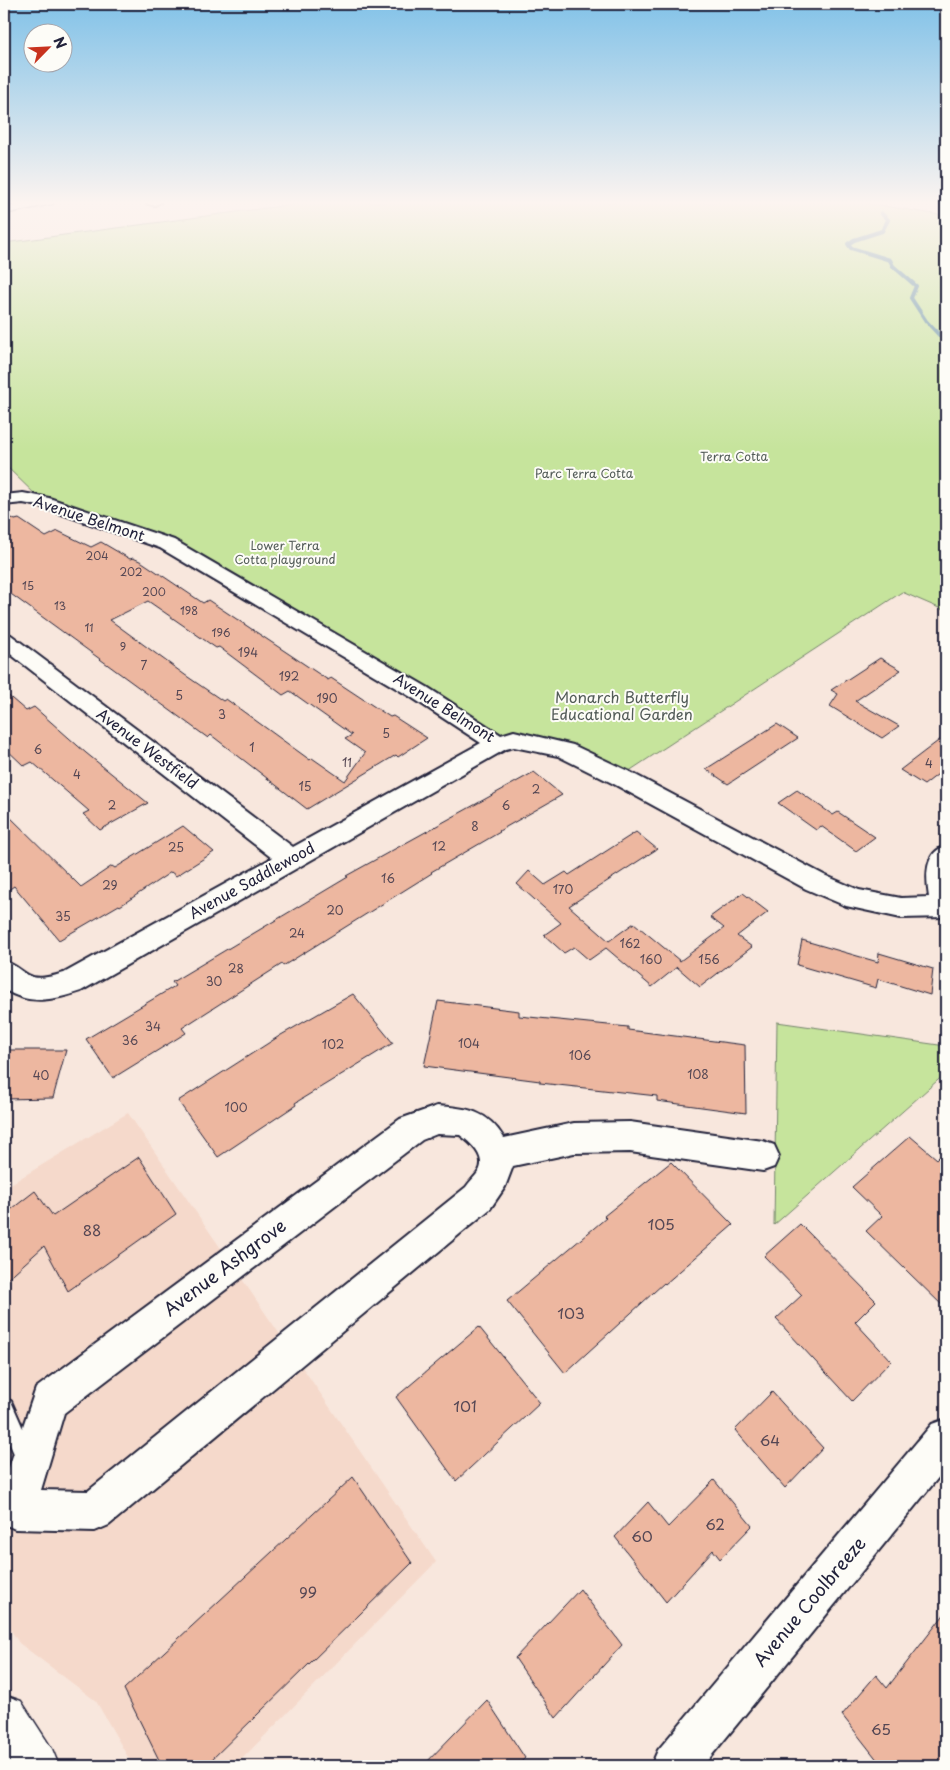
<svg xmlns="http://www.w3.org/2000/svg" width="950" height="1770" font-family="'Playpen Sans',sans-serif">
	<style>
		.built { fill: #f5d9cb }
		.green { fill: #c6e49c; stroke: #74836c }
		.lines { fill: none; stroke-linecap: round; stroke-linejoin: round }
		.stream-far1 { stroke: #608ea3; stroke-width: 4 }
		.stream { stroke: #608ea3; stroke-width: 4.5 }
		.building { fill: #edb7a0; stroke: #22223b; fill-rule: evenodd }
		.lane-casing { stroke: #22223b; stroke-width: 4 }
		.street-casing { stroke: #22223b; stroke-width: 4 }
		.secondary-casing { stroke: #22223b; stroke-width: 3 }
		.lane { fill: #fdfcf7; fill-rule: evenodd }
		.street { fill: #fdfcf7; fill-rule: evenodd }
		.secondary { fill: #fdfcf7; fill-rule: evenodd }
		.labels { text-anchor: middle; stroke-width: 4; stroke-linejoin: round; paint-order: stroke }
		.far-number-label { font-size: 11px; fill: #554754 }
		.far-park-label { font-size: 12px; fill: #535c58; stroke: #fdfcf7 }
		.number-label { font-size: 12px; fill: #554754 }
		.street-label { font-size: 15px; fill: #22223b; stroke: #fdfcf7 }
		.park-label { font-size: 15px; fill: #535c58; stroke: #fdfcf7 }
		.near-number-label { font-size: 15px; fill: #554754 }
		.near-street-label { font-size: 18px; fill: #22223b; stroke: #fdfcf7 }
	</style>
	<rect width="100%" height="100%" fill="#f8e7dd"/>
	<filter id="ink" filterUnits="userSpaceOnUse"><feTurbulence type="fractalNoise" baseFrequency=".02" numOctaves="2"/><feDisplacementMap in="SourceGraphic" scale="10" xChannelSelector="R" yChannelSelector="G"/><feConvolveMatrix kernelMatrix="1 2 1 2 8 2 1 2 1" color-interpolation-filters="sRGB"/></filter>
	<g filter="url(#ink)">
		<!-- built -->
		<path class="built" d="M 128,1113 L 436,1562 L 235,1766 L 133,1766 L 96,1701 L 19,1643 L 4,1619 L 4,1188 Z"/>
		<!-- green -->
		<g class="green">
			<path d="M 311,202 L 860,202 L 946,216 L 946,611 L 902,592 L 620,777 L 565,750 L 498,743 L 167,544 L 43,502 L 4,464 L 4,243 Z"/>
			<path d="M 777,1022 L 946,1046 L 946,1073 L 774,1225 Z"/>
		</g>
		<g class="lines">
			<!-- stream-far1 -->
			<path class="stream-far1" d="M 881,213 L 888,220 L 882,231 L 854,240 L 848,244 L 851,248 L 890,260 L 893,266 L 916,286 L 911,298 L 926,321 L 940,336"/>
			<!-- stream -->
			<path class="stream" d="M 939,334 L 946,340"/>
		</g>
		<!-- building -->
		<g class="building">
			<path d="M 4,513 L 15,520 L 19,519 L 46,537 L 58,531 L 91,547 L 101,542 L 130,559 L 133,558 L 142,562 L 203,603 L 208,600 L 328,680 L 331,678 L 390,717 L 393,716 L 427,738 L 398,757 L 396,755 L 307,809 L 211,735 L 208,738 L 4,589 ZM 148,601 L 216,648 L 219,647 L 283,695 L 290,691 L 352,735 L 345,739 L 365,753 L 345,781 L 312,758 L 310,760 L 226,699 L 223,701 L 185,675 L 110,620 Z"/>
			<path d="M 880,658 L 901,670 L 855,701 L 899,726 L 882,738 L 830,706 L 838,694 L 831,690 Z"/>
			<path d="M 4,692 L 26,711 L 34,707 L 86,753 L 148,803 L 100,830 L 83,814 L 89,811 L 32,762 L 24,766 L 4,747 Z"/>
			<path d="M 777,724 L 798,738 L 728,784 L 706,769 Z"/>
			<path d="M 946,735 L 946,768 L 924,785 L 900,770 Z"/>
			<path d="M 534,772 L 562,795 L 499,831 L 500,832 L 431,872 L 432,873 L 283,966 L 282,964 L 182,1028 L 186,1033 L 113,1078 L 86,1039 L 175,986 L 172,982 L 348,877 L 346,876 Z"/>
			<path d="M 797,790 L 833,815 L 838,812 L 875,837 L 856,851 L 821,826 L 816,830 L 778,803 Z"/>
			<path d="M 4,811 L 81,887 L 112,866 L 115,868 L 183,826 L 214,852 L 176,876 L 171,872 L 120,906 L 119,905 L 59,940 L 14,886 L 4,893 Z"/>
			<path d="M 636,832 L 657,849 L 569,906 L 609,941 L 634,923 L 680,961 L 724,928 L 710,917 L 743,893 L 768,912 L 737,936 L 752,947 L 700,987 L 677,967 L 652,987 L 606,948 L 589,960 L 574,947 L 564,953 L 544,935 L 561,923 L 517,884 L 529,871 L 545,885 L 566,872 L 569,875 Z"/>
			<path d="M 802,940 L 878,962 L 879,953 L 933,969 L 930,995 L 878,979 L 876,988 L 797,965 Z"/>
			<path d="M 353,994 L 393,1043 L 295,1103 L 296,1105 L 218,1157 L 178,1101 L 281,1035 Z"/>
			<path d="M 438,1001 L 519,1011 L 519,1016 L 628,1027 L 628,1030 L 745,1045 L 746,1113 L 657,1101 L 657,1096 L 540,1083 L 540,1081 L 424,1066 Z"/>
			<path d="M 4,1050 L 66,1050 L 53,1098 L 4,1099 Z"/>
			<path d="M 910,1136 L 937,1159 L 946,1150 L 946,1309 L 866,1231 L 882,1216 L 852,1187 Z"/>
			<path d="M 139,1157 L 176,1214 L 68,1291 L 44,1246 L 4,1282 L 4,1215 L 35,1191 L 53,1216 Z"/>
			<path d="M 671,1162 L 733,1225 L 665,1284 L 664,1283 L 565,1373 L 507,1301 L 606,1218 L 604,1216 Z"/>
			<path d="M 800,1224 L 876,1301 L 855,1322 L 891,1361 L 852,1401 L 776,1319 L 802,1295 L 764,1256 Z"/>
			<path d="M 479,1327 L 540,1403 L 456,1481 L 396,1397 Z"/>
			<path d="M 772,1392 L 823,1448 L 785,1488 L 735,1430 Z"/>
			<path d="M 353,1477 L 412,1563 L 205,1766 L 162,1766 L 124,1689 Z"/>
			<path d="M 714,1480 L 752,1526 L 720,1559 L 713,1550 L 666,1602 L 615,1537 L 648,1502 L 668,1527 Z"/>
			<path d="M 580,1589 L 622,1645 L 556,1718 L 515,1658 Z"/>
			<path d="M 946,1612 L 946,1766 L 882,1766 L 842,1715 L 876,1675 L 887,1688 Z"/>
			<path d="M 487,1700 L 525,1758 L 517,1766 L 423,1766 Z"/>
		</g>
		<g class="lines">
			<defs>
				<path id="lane" d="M 4,1398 L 11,1401 L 36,1458 L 33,1465 L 26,1468 L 19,1465 L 4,1431 Z"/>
				<g id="street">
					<path d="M 146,202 L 161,202 L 155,205 L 148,204 Z"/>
					<path d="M 23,493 L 49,498 L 174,540 L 427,687 L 501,735 L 514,731 L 573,745 L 628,771 L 824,875 L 859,890 L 901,898 L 929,897 C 926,878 924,852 946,846 L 946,917 L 901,918 L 846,906 L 806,889 L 612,783 L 558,756 L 514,747 L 506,749 L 81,991 C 54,1000 29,1006 4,989 L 4,961 C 14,964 19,970 28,975 C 38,981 53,976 64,973 L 272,858 L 4,649 L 4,633 L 11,635 L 293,847 L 481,743 L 411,697 L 160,548 L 39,506 L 23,503 L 4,505 L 4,495 Z"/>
					<path d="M 437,1106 C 467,1108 487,1110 504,1138 L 574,1123 L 630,1122 L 763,1141 L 774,1145 L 779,1156 L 774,1167 L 763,1171 L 630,1152 L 574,1153 L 513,1166 L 505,1187 L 490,1209 L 109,1525 L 95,1531 L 15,1529 L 4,1524 L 4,1482 L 36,1388 L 400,1119 ZM 437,1134 L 460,1135 C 470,1142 487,1157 479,1171 C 475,1177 470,1181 466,1187 L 88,1491 L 41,1490 L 64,1413 L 422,1140 Z"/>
					<path d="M 946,1419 L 946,1468 L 703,1766 L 651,1766 L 658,1750 L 932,1424 Z"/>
				</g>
				<g id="secondary">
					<path d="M 32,202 L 54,202 L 52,204 L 4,214 L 4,208 Z"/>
					<path d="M 4,1695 L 21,1701 L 52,1749 L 59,1766 L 7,1766 L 4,1760 Z"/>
				</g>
			</defs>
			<!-- lane casing -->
			<use href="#lane" class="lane-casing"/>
			<!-- street casing -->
			<use href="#street" class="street-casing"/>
			<!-- secondary casing -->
			<use href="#secondary" class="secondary-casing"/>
			<!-- lane -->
			<use href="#lane" class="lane"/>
			<!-- street -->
			<use href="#street" class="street"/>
			<!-- secondary -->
			<use href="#secondary" class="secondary"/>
		</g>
	</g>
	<!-- sky -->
	<linearGradient id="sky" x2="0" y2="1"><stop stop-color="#82c2e8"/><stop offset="0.45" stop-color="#fcf4f0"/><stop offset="1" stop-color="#fcf4f0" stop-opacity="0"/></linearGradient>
	<rect width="950" height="450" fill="url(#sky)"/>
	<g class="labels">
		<!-- far-number labels -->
		<g class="far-number-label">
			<text x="97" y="560">204</text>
			<text x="131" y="576">202</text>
			<text x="28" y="590">15</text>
			<text x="154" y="596">200</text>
			<text x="60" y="610">13</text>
			<text x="189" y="615">198</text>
			<text x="89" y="632">11</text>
			<text x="221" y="637">196</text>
			<text x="123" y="651">9</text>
		</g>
		<!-- far-park labels -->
		<g class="far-park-label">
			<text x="734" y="461">Terra Cotta</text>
			<text x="584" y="478">Parc Terra Cotta</text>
			<text x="285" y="550">Lower Terra<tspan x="285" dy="14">Cotta playground</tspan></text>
		</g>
		<!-- number labels -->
		<g class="number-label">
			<text x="248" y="657">194</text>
			<text x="144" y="670">7</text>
			<text x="289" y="681">192</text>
			<text x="179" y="700">5</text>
			<text x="327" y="703">190</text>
			<text x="222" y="719">3</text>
			<text x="386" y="738">5</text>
			<text x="252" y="752">1</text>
			<text x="38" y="754">6</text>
			<text x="347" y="767">11</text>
			<text x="929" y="768">4</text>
			<text x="77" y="779">4</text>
			<text x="305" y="791">15</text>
			<text x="536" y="794">2</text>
			<text x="112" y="810">2</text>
			<text x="506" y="810">6</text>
			<text x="475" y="831">8</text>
			<text x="439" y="851">12</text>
			<text x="176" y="852">25</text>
			<text x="388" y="883">16</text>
			<text x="110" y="890">29</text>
			<text x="563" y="894">170</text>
			<text x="335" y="915">20</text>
			<text x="63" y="921">35</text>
			<text x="297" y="938">24</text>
			<text x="630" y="948">162</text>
			<text x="651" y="964">160</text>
			<text x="709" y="964">156</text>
			<text x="236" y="973">28</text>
			<text x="214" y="986">30</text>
			<text x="153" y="1031">34</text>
			<text x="130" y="1045">36</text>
			<text x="469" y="1048">104</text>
			<text x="333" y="1049">102</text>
			<text x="580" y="1060">106</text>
			<text x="698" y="1079">108</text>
			<text x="41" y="1080">40</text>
			<text x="236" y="1112">100</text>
		</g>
		<!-- street labels -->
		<g class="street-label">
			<text transform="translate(89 519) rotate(18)" y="5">Avenue Belmont</text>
			<text transform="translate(444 708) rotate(32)" y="5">Avenue Belmont</text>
			<text transform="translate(147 749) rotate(37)" y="5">Avenue Westfield</text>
			<text transform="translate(252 881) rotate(-29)" y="5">Avenue Saddlewood</text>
		</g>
		<!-- park labels -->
		<g class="park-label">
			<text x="622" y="703">Monarch Butterfly<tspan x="622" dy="17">Educational Garden</tspan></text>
		</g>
		<!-- near-number labels -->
		<g class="near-number-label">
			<text x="661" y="1230">105</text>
			<text x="92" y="1236">88</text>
			<text x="571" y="1319">103</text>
			<text x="465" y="1412">101</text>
			<text x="770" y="1446">64</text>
			<text x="715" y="1530">62</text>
			<text x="642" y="1542">60</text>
			<text x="308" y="1598">99</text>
			<text x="881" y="1735">65</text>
		</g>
		<!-- near-street labels -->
		<g class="near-street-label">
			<text transform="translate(225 1268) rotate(-37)" y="6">Avenue Ashgrove</text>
			<text transform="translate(810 1602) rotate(-50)" y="6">Avenue Coolbreeze</text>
		</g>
	</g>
	<!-- margin -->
	<rect width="950" height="1770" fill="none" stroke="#fdfcf7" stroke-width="20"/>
	<rect x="10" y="10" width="930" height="1750" fill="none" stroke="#22223b" stroke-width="2" filter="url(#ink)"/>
	<!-- north arrow -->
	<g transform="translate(48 48) rotate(66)"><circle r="24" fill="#fdfcf7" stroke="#a5a5ac"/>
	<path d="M0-4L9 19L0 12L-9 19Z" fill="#c8321e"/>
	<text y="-8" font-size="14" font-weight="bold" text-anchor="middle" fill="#22223b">N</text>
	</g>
</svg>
